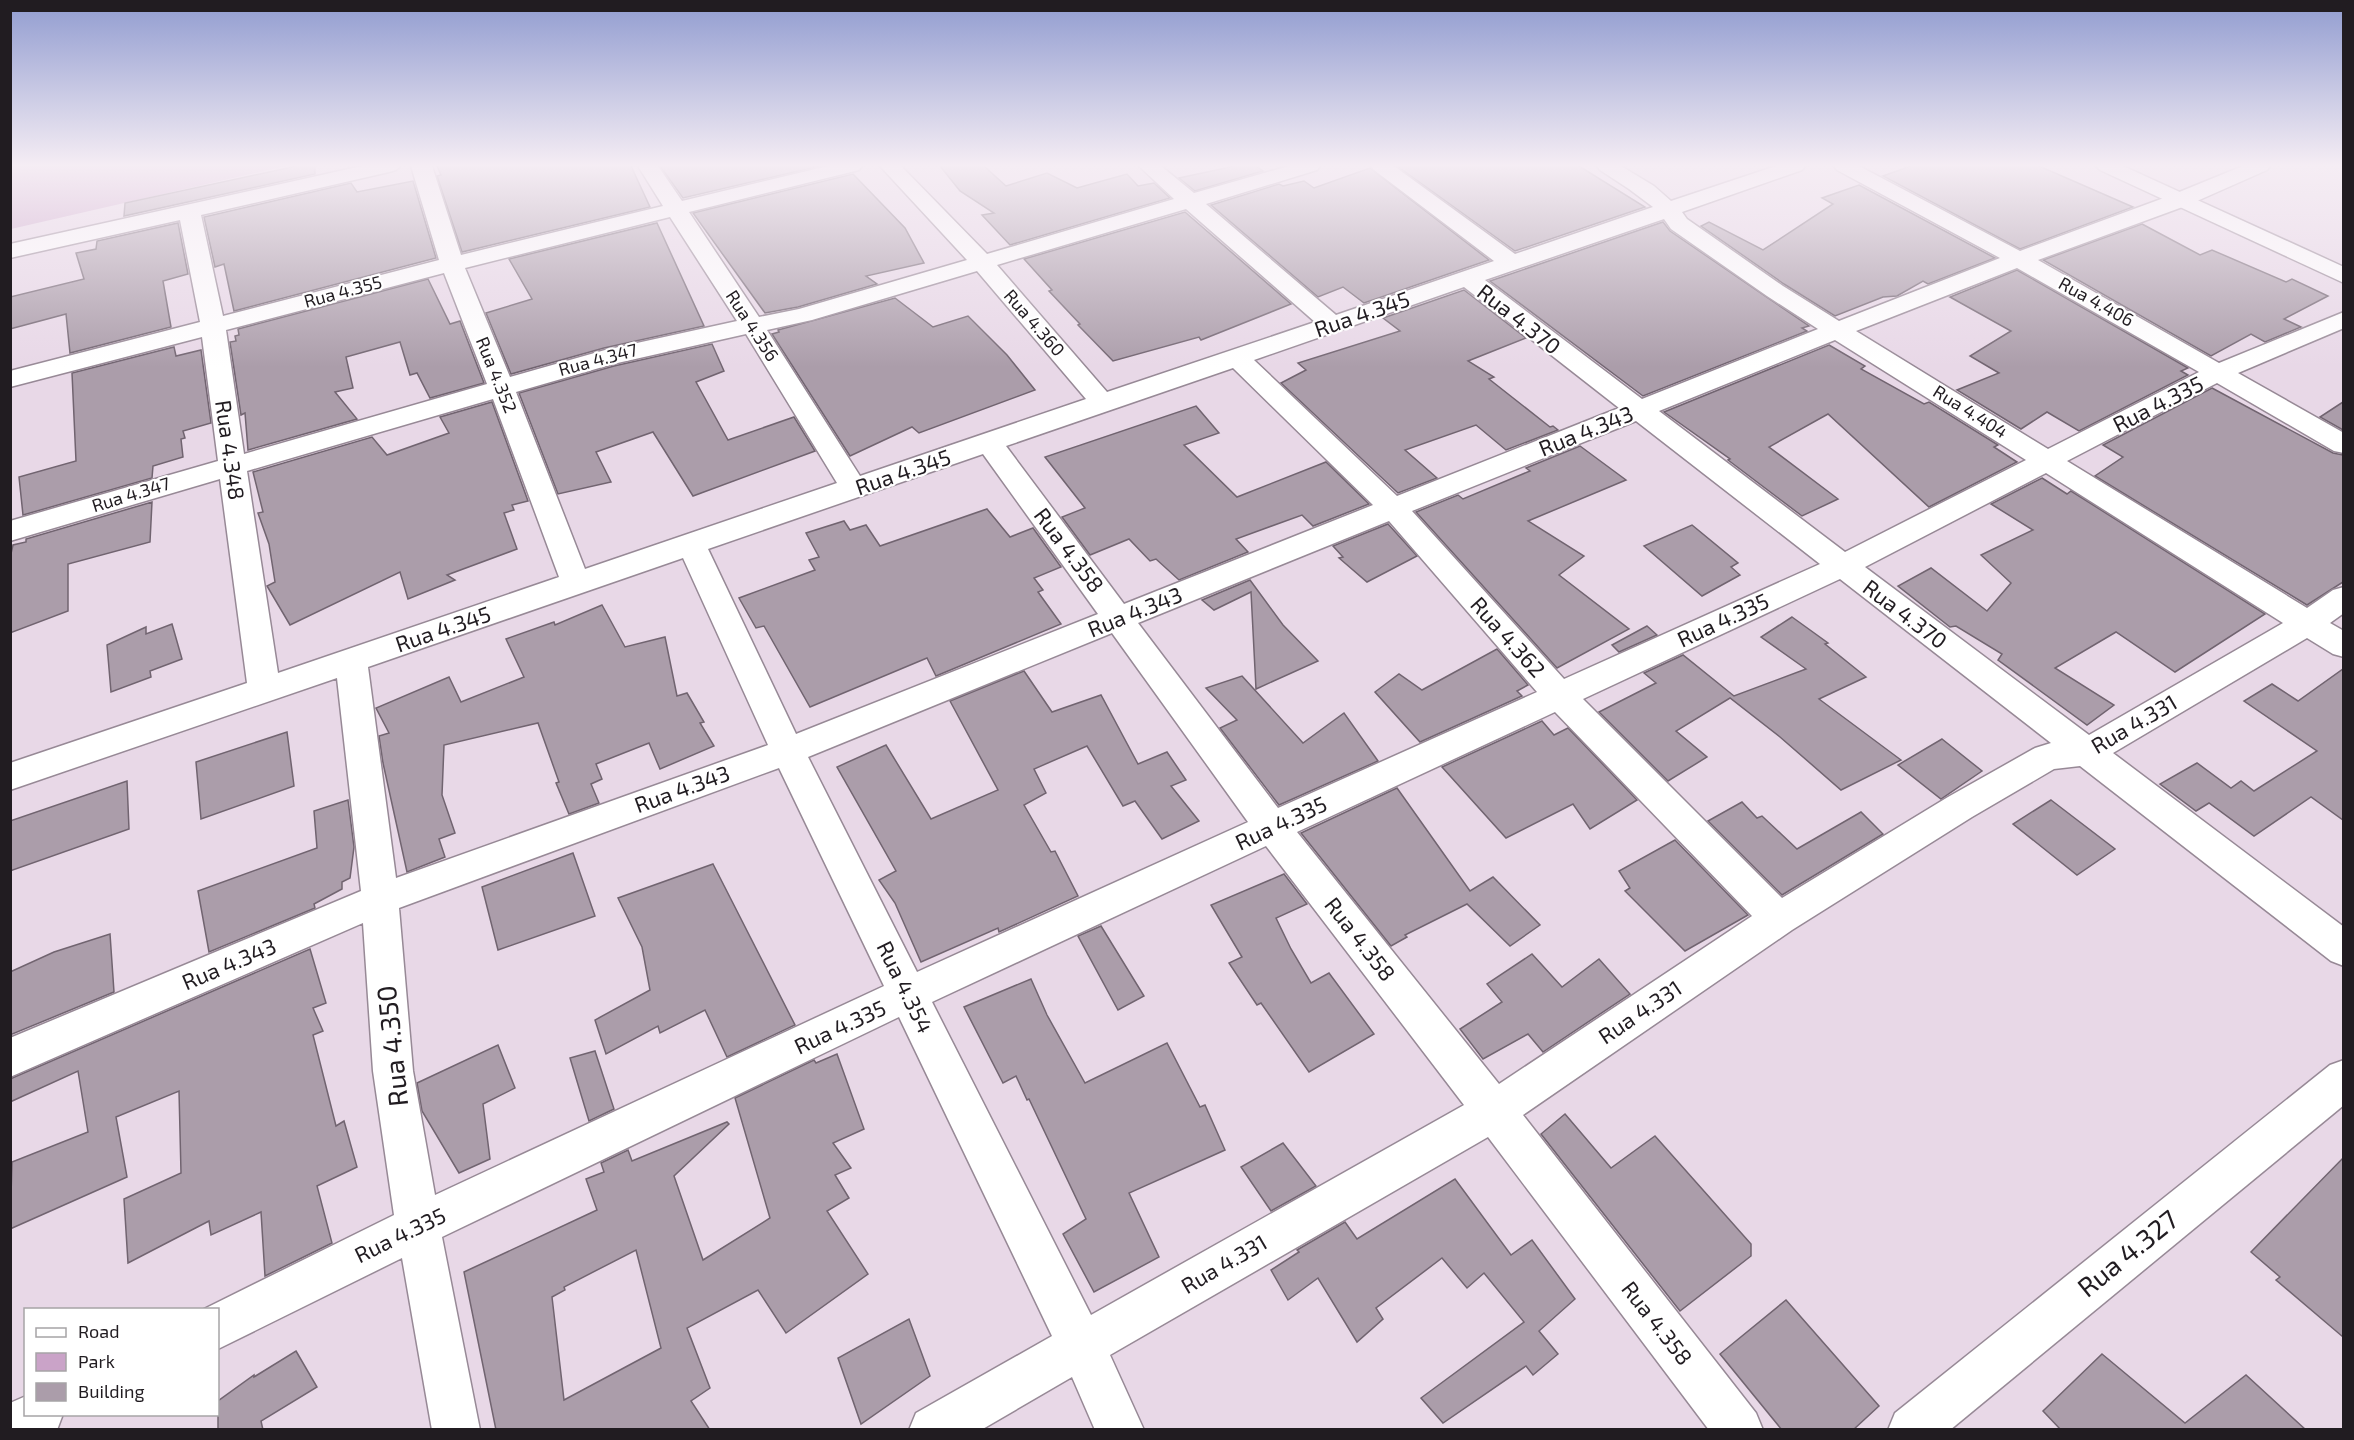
<svg xmlns="http://www.w3.org/2000/svg" width="2354" height="1440" font-family="'Exo 2',sans-serif">
	<style>
		.green { fill: #caa3c8 }
		.building { fill: #ab9daa; stroke: #716470; stroke-width: 1.5; fill-rule: evenodd }
		.lines { fill: none; stroke-linecap: round; stroke-linejoin: round }
		.street-casing { stroke: #978996; stroke-width: 3 }
		.secondary-casing { stroke: #978996; stroke-width: 3 }
		.street { fill: #fff; fill-rule: evenodd }
		.secondary { fill: #fff; fill-rule: evenodd }
		.labels { text-anchor: middle; stroke-width: 4.5; stroke-linejoin: round; paint-order: stroke }
		.far-street-label { font-size: 18px; fill: #211c21; stroke: #fff }
		.street-label { font-size: 22px; fill: #211c21; stroke: #fff }
		.near-street-label { font-size: 27px; fill: #211c21; stroke: #fff }
	</style>
	<rect width="100%" height="100%" fill="#e8d8e7"/>
	<!-- green -->
	<path class="green" d="M 10,166 L 286,166 L 11,229 Z"/>
	<!-- building -->
	<g class="building">
		<path d="M 297,166 L 315,166 L 315,174 L 124,216 L 125,203 Z"/>
		<path d="M 437,166 L 631,166 L 650,207 L 462,252 L 437,176 L 441,175 Z"/>
		<path d="M 660,166 L 820,166 L 683,198 Z"/>
		<path d="M 940,166 L 984,166 L 1006,186 L 1047,173 L 1077,188 L 1127,174 L 1138,186 L 1154,183 L 1170,198 L 1010,245 L 982,215 L 994,213 L 960,191 Z"/>
		<path d="M 1235,166 L 1256,166 L 1263,171 L 1195,191 L 1179,178 Z"/>
		<path d="M 1397,166 L 1579,166 L 1645,207 L 1515,251 Z"/>
		<path d="M 1911,166 L 2039,166 L 2133,207 L 2020,249 L 1883,176 Z"/>
		<path d="M 1370,168 L 1489,260 L 1364,303 L 1343,287 L 1318,297 L 1211,205 L 1279,184 L 1283,186 L 1304,181 L 1314,188 Z"/>
		<path d="M 853,174 L 905,228 L 924,263 L 866,276 L 877,284 L 798,307 L 765,313 L 693,213 Z"/>
		<path d="M 413,181 L 436,258 L 234,311 L 224,264 L 215,267 L 204,217 L 351,183 L 357,192 Z"/>
		<path d="M 1859,185 L 1995,258 L 1928,284 L 1923,281 L 1897,296 L 1883,297 L 1835,316 L 1784,284 L 1701,226 L 1709,222 L 1763,250 L 1833,204 L 1822,198 Z"/>
		<path d="M 1185,212 L 1291,304 L 1201,340 L 1199,337 L 1113,361 L 1078,325 L 1080,324 L 1049,291 L 1052,290 L 1024,259 Z"/>
		<path d="M 1663,222 L 1670,231 L 1809,326 L 1802,328 L 1807,331 L 1643,396 L 1490,281 Z"/>
		<path d="M 178,223 L 188,274 L 163,281 L 171,327 L 70,353 L 66,314 L 10,329 L 10,297 L 84,279 L 76,253 L 96,249 L 97,241 Z"/>
		<path d="M 657,223 L 704,326 L 604,348 L 511,374 L 486,313 L 532,299 L 509,259 Z"/>
		<path d="M 2142,224 L 2200,255 L 2212,250 L 2286,282 L 2292,279 L 2328,296 L 2284,319 L 2301,327 L 2265,342 L 2251,334 L 2211,356 L 2043,260 Z"/>
		<path d="M 2017,270 L 2188,368 L 2181,371 L 2188,375 L 2079,431 L 2047,412 L 2021,429 L 1957,390 L 1999,373 L 1970,356 L 2011,331 L 1950,297 Z"/>
		<path d="M 428,279 L 450,324 L 460,321 L 484,383 L 430,398 L 417,373 L 410,375 L 400,342 L 346,357 L 353,388 L 335,392 L 357,419 L 248,450 L 245,413 L 241,415 L 230,342 L 236,341 L 235,336 L 239,335 L 238,329 Z"/>
		<path d="M 1464,290 L 1526,338 L 1468,361 L 1494,377 L 1489,379 L 1550,427 L 1553,426 L 1558,430 L 1506,450 L 1476,425 L 1405,450 L 1437,478 L 1398,493 L 1281,383 L 1306,370 L 1298,363 L 1400,331 L 1383,318 Z"/>
		<path d="M 895,298 L 933,327 L 968,316 L 1007,355 L 1035,390 L 919,433 L 912,427 L 850,456 L 772,334 L 779,332 L 778,330 Z"/>
		<path d="M 712,344 L 724,371 L 696,382 L 728,440 L 794,417 L 815,451 L 693,496 L 653,432 L 596,452 L 611,482 L 558,494 L 519,393 L 614,366 Z"/>
		<path d="M 1829,345 L 1865,366 L 1861,369 L 1924,404 L 1929,402 L 1998,445 L 1994,447 L 2017,462 L 1929,507 L 1828,414 L 1769,447 L 1838,499 L 1802,516 L 1728,460 L 1730,459 L 1664,412 Z"/>
		<path d="M 174,347 L 176,356 L 201,350 L 211,423 L 183,431 L 185,438 L 181,439 L 183,457 L 153,466 L 152,478 L 23,515 L 19,477 L 76,461 L 72,373 Z"/>
		<path d="M 2212,388 L 2333,453 L 2343,455 L 2343,582 L 2307,605 L 2095,476 L 2123,457 L 2103,445 Z"/>
		<path d="M 492,402 L 528,501 L 512,505 L 514,510 L 504,513 L 517,549 L 447,575 L 455,580 L 408,599 L 400,572 L 290,625 L 267,586 L 275,582 L 269,544 L 258,513 L 263,512 L 253,472 L 372,437 L 387,455 L 449,433 L 440,417 Z"/>
		<path d="M 2343,402 L 2343,430 L 2320,417 Z"/>
		<path d="M 1196,406 L 1219,433 L 1184,445 L 1237,497 L 1326,462 L 1369,504 L 1313,526 L 1302,515 L 1236,539 L 1248,552 L 1179,580 L 1156,559 L 1150,561 L 1129,539 L 1090,555 L 1062,517 L 1085,508 L 1045,457 Z"/>
		<path d="M 1580,446 L 1626,480 L 1528,521 L 1584,556 L 1559,575 L 1629,629 L 1557,668 L 1416,512 L 1458,495 L 1463,499 L 1530,471 L 1526,468 Z"/>
		<path d="M 2042,478 L 2067,494 L 2071,491 L 2265,614 L 2175,672 L 2116,632 L 2055,668 L 2114,705 L 2087,725 L 1998,660 L 2002,654 L 1956,626 L 1950,627 L 1898,586 L 1931,568 L 1987,611 L 2011,583 L 1981,555 L 2033,530 L 1991,504 Z"/>
		<path d="M 152,502 L 150,542 L 68,564 L 68,611 L 10,633 L 10,558 L 13,545 L 26,542 L 26,539 Z"/>
		<path d="M 987,509 L 1010,537 L 1033,528 L 1061,567 L 1034,578 L 1043,590 L 1038,592 L 1061,624 L 936,676 L 927,658 L 810,707 L 764,626 L 756,628 L 739,598 L 815,570 L 809,560 L 819,557 L 806,533 L 844,521 L 850,530 L 866,525 L 880,546 Z"/>
		<path d="M 1388,524 L 1417,556 L 1367,582 L 1339,558 L 1343,557 L 1333,546 Z"/>
		<path d="M 1692,525 L 1738,563 L 1731,567 L 1740,575 L 1702,596 L 1644,546 Z"/>
		<path d="M 1250,580 L 1283,625 L 1318,661 L 1256,689 L 1251,592 L 1214,610 L 1202,600 Z"/>
		<path d="M 602,605 L 625,647 L 665,637 L 677,696 L 687,693 L 704,722 L 700,723 L 714,746 L 660,769 L 649,743 L 596,764 L 602,779 L 591,784 L 599,803 L 569,814 L 556,783 L 559,782 L 538,723 L 444,745 L 442,795 L 455,833 L 439,839 L 445,857 L 407,872 L 383,763 L 379,736 L 389,733 L 376,708 L 449,677 L 461,702 L 524,677 L 506,639 L 554,622 L 555,625 Z"/>
		<path d="M 1792,617 L 1828,643 L 1825,644 L 1866,677 L 1819,699 L 1901,760 L 1841,790 L 1780,737 L 1730,698 L 1676,731 L 1707,757 L 1668,781 L 1599,712 L 1656,683 L 1644,673 L 1683,655 L 1734,696 L 1806,669 L 1761,637 Z"/>
		<path d="M 172,624 L 182,659 L 150,671 L 151,677 L 111,692 L 107,645 L 146,627 L 146,634 Z"/>
		<path d="M 1647,626 L 1657,635 L 1619,652 L 1612,645 Z"/>
		<path d="M 1497,649 L 1528,685 L 1517,691 L 1522,696 L 1420,742 L 1375,692 L 1399,674 L 1422,690 Z"/>
		<path d="M 2343,669 L 2343,820 L 2311,797 L 2254,836 L 2209,803 L 2196,811 L 2160,784 L 2197,763 L 2231,788 L 2241,781 L 2254,791 L 2317,751 L 2244,701 L 2272,684 L 2298,701 Z"/>
		<path d="M 1024,671 L 1052,712 L 1101,695 L 1138,764 L 1167,752 L 1186,780 L 1171,786 L 1199,821 L 1162,839 L 1135,801 L 1123,806 L 1087,746 L 1034,769 L 1046,793 L 1024,805 L 1051,852 L 1055,851 L 1078,896 L 999,932 L 998,928 L 921,962 L 895,903 L 879,880 L 896,871 L 837,767 L 886,745 L 931,819 L 998,790 L 950,701 Z"/>
		<path d="M 1242,676 L 1303,743 L 1344,713 L 1378,761 L 1279,805 L 1220,728 L 1237,720 L 1206,688 Z"/>
		<path d="M 1542,721 L 1554,735 L 1568,728 L 1637,800 L 1590,829 L 1573,804 L 1506,838 L 1442,767 Z"/>
		<path d="M 287,732 L 294,786 L 201,819 L 196,762 Z"/>
		<path d="M 1942,739 L 1982,771 L 1941,799 L 1898,765 Z"/>
		<path d="M 127,781 L 129,829 L 10,871 L 10,821 Z"/>
		<path d="M 1397,788 L 1470,891 L 1493,877 L 1540,925 L 1510,946 L 1467,904 L 1405,935 L 1407,937 L 1391,946 L 1301,833 Z"/>
		<path d="M 348,800 L 354,847 L 350,878 L 342,882 L 342,889 L 314,904 L 315,908 L 209,952 L 198,891 L 317,848 L 314,811 Z"/>
		<path d="M 2051,800 L 2115,849 L 2077,875 L 2013,824 Z"/>
		<path d="M 1742,802 L 1757,818 L 1762,816 L 1797,849 L 1861,812 L 1883,834 L 1782,895 L 1708,821 Z"/>
		<path d="M 1675,840 L 1748,915 L 1685,951 L 1625,891 L 1630,888 L 1619,871 Z"/>
		<path d="M 573,853 L 595,916 L 498,950 L 482,887 Z"/>
		<path d="M 713,864 L 795,1025 L 727,1057 L 705,1010 L 660,1033 L 658,1026 L 606,1054 L 595,1020 L 650,990 L 642,947 L 618,898 Z"/>
		<path d="M 1284,874 L 1307,904 L 1276,918 L 1291,949 L 1311,983 L 1329,973 L 1374,1034 L 1309,1072 L 1261,1003 L 1257,1005 L 1229,963 L 1242,957 L 1211,905 Z"/>
		<path d="M 1101,926 L 1144,996 L 1118,1010 L 1078,936 Z"/>
		<path d="M 110,934 L 114,992 L 10,1035 L 10,972 L 54,952 Z"/>
		<path d="M 310,949 L 326,1003 L 313,1008 L 323,1031 L 313,1035 L 336,1126 L 344,1121 L 357,1167 L 317,1186 L 332,1243 L 265,1276 L 261,1212 L 211,1235 L 209,1221 L 128,1263 L 124,1199 L 181,1173 L 179,1091 L 116,1117 L 127,1177 L 10,1229 L 12,1162 L 88,1132 L 78,1071 L 10,1102 L 10,1079 Z"/>
		<path d="M 1532,954 L 1562,987 L 1599,959 L 1630,994 L 1543,1052 L 1528,1034 L 1483,1059 L 1460,1029 L 1502,1002 L 1487,984 Z"/>
		<path d="M 1031,979 L 1047,1015 L 1085,1083 L 1167,1043 L 1200,1107 L 1205,1105 L 1225,1150 L 1129,1193 L 1159,1257 L 1094,1292 L 1063,1234 L 1086,1219 L 1029,1099 L 1027,1100 L 1016,1076 L 1003,1083 L 964,1007 Z"/>
		<path d="M 498,1045 L 515,1088 L 483,1104 L 490,1159 L 459,1173 L 422,1111 L 417,1083 Z"/>
		<path d="M 595,1051 L 614,1109 L 589,1121 L 570,1058 Z"/>
		<path d="M 837,1054 L 864,1129 L 833,1143 L 851,1168 L 835,1175 L 849,1198 L 827,1211 L 868,1274 L 786,1333 L 758,1290 L 687,1328 L 710,1388 L 691,1401 L 710,1430 L 496,1430 L 464,1272 L 597,1210 L 586,1179 L 604,1172 L 601,1163 L 628,1150 L 632,1161 L 727,1122 L 729,1124 L 674,1176 L 703,1260 L 770,1218 L 735,1098 L 814,1060 L 816,1063 ZM 636,1250 L 661,1348 L 564,1400 L 552,1297 L 565,1290 L 564,1287 Z"/>
		<path d="M 1565,1114 L 1611,1168 L 1655,1136 L 1751,1244 L 1751,1256 L 1680,1311 L 1541,1134 Z"/>
		<path d="M 1283,1143 L 1316,1186 L 1271,1211 L 1241,1167 Z"/>
		<path d="M 2343,1158 L 2343,1337 L 2276,1280 L 2280,1277 L 2251,1252 Z"/>
		<path d="M 1455,1179 L 1511,1255 L 1532,1240 L 1575,1299 L 1539,1331 L 1558,1354 L 1533,1375 L 1526,1366 L 1443,1423 L 1421,1398 L 1524,1322 L 1484,1273 L 1467,1288 L 1442,1258 L 1376,1308 L 1383,1319 L 1357,1342 L 1318,1278 L 1288,1300 L 1271,1270 L 1299,1252 L 1297,1250 L 1345,1222 L 1357,1239 Z"/>
		<path d="M 1786,1300 L 1879,1406 L 1853,1430 L 1782,1430 L 1720,1354 Z"/>
		<path d="M 909,1319 L 930,1376 L 861,1424 L 838,1358 Z"/>
		<path d="M 296,1351 L 317,1387 L 261,1421 L 263,1430 L 218,1430 L 218,1401 L 254,1375 L 254,1377 Z"/>
		<path d="M 2102,1354 L 2185,1423 L 2246,1375 L 2306,1430 L 2061,1430 L 2043,1411 Z"/>
	</g>
	<g class="lines">
		<defs>
			<g id="street">
				<path d="M 362,166 L 400,166 L 396,170 L 389,172 L 201,215 L 223,316 L 439,260 L 411,166 L 432,166 L 461,255 L 663,206 L 638,166 L 658,166 L 682,201 L 828,166 L 862,166 L 859,170 L 689,212 L 759,317 L 799,309 L 967,260 L 880,166 L 901,166 L 987,254 L 1174,199 L 1139,166 L 1161,166 L 1194,193 L 1289,166 L 1320,166 L 1317,170 L 1206,204 L 1336,315 L 1494,261 L 1374,170 L 1371,166 L 1394,166 L 1515,254 L 1653,207 L 1629,189 L 1600,170 L 1597,166 L 1621,166 L 1654,186 L 1671,201 L 1776,166 L 1805,166 L 1802,170 L 1682,212 L 1687,219 L 1783,286 L 1839,321 L 2000,258 L 1837,170 L 1834,166 L 1859,166 L 2020,251 L 2172,195 L 2243,166 L 2270,166 L 2267,170 L 2188,205 L 2038,260 L 2219,363 L 2344,312 L 2344,328 L 2238,373 L 2344,433 L 2344,453 L 2334,451 L 2217,383 L 2067,461 L 2307,608 L 2333,590 L 2344,587 L 2344,613 L 2330,623 L 2344,631 L 2344,657 L 2333,654 L 2307,638 L 2113,753 L 2344,927 L 2344,966 L 2331,961 L 2080,766 L 2054,769 L 1972,817 L 1792,930 L 1523,1115 L 1756,1413 L 1763,1430 L 1709,1430 L 1488,1137 L 1110,1355 L 1144,1430 L 1095,1430 L 1072,1377 L 981,1430 L 909,1430 L 916,1413 L 1052,1336 L 899,1017 L 442,1237 L 480,1430 L 432,1430 L 402,1258 L 218,1349 L 218,1310 L 202,1310 L 394,1215 L 373,1071 L 363,923 L 10,1077 L 10,1038 L 361,891 L 337,678 L 10,790 L 10,763 L 247,683 L 220,479 L 10,541 L 10,521 L 218,461 L 202,337 L 10,387 L 10,371 L 200,322 L 180,220 L 10,258 L 10,244 ZM 1186,209 L 1315,322 L 1107,392 L 997,265 ZM 670,217 L 737,321 L 605,350 L 510,377 L 465,268 ZM 1664,219 L 1671,229 L 1767,296 L 1818,329 L 1642,399 L 1485,280 ZM 2017,268 L 2199,372 L 2048,449 L 1856,331 ZM 977,271 L 1086,399 L 860,476 L 767,330 L 812,320 ZM 444,273 L 487,384 L 244,454 L 226,330 ZM 1464,287 L 1619,408 L 1397,496 L 1254,360 ZM 746,334 L 837,483 L 585,569 L 516,392 L 613,364 ZM 1835,340 L 2026,460 L 1845,552 L 1659,411 ZM 1233,368 L 1373,505 L 1124,604 L 1006,446 ZM 493,399 L 559,577 L 278,673 L 247,471 ZM 1636,421 L 1820,564 L 1564,679 L 1412,511 ZM 983,454 L 1098,614 L 796,734 L 708,549 ZM 2046,473 L 2283,623 L 2089,735 L 1865,567 ZM 1389,521 L 1537,692 L 1278,808 L 1138,623 ZM 683,558 L 768,745 L 396,878 L 368,667 ZM 1840,579 L 2051,743 L 2035,748 L 1948,797 L 1782,898 L 1583,699 ZM 1112,633 L 1248,822 L 917,972 L 808,757 ZM 1555,712 L 1752,916 L 1499,1084 L 1297,832 ZM 779,768 L 884,986 L 435,1195 L 413,1071 L 399,908 ZM 1266,846 L 1464,1105 L 1091,1315 L 932,1002 Z"/>
				<path d="M 2344,1060 L 2344,1105 L 1950,1430 L 1888,1430 L 1895,1413 L 2330,1065 Z"/>
				<path d="M 26,1396 L 26,1414 L 63,1414 L 57,1430 L 10,1430 L 10,1403 Z"/>
			</g>
			<path id="secondary" d="M 2096,166 L 2123,166 L 2344,267 L 2344,283 L 2100,170 Z"/>
		</defs>
		<!-- street casing -->
		<use href="#street" class="street-casing"/>
		<!-- secondary casing -->
		<use href="#secondary" class="secondary-casing"/>
		<!-- street -->
		<use href="#street" class="street"/>
		<!-- secondary -->
		<use href="#secondary" class="secondary"/>
	</g>
	<!-- sky -->
	<linearGradient id="sky" x2="0" y2="1"><stop stop-color="#919cd0"/><stop offset="0.45" stop-color="#f5edf4"/><stop offset="1" stop-color="#f5edf4" stop-opacity="0"/></linearGradient>
	<rect width="2354" height="367" fill="url(#sky)"/>
	<g class="labels">
		<!-- far-street labels -->
		<g class="far-street-label">
			<text transform="translate(343 292) rotate(-15)" y="6">Rua 4.355</text>
			<text transform="translate(2096 302) rotate(29)" y="6">Rua 4.406</text>
			<text transform="translate(1034 323) rotate(49)" y="6">Rua 4.360</text>
			<text transform="translate(752 326) rotate(57)" y="6">Rua 4.356</text>
			<text transform="translate(598 360) rotate(-15)" y="6">Rua 4.347</text>
			<text transform="translate(496 375) rotate(68)" y="6">Rua 4.352</text>
			<text transform="translate(1970 412) rotate(32)" y="6">Rua 4.404</text>
			<text transform="translate(131 495) rotate(-17)" y="6">Rua 4.347</text>
		</g>
		<!-- street labels -->
		<g class="street-label">
			<text transform="translate(1362 314) rotate(-19)" y="8">Rua 4.345</text>
			<text transform="translate(1519 319) rotate(38)" y="8">Rua 4.370</text>
			<text transform="translate(2158 404) rotate(-27)" y="8">Rua 4.335</text>
			<text transform="translate(1586 431) rotate(-22)" y="8">Rua 4.343</text>
			<text transform="translate(230 450) rotate(82)" y="8">Rua 4.348</text>
			<text transform="translate(903 472) rotate(-19)" y="8">Rua 4.345</text>
			<text transform="translate(1069 550) rotate(53)" y="8">Rua 4.358</text>
			<text transform="translate(1135 612) rotate(-22)" y="8">Rua 4.343</text>
			<text transform="translate(1905 614) rotate(37)" y="8">Rua 4.370</text>
			<text transform="translate(1723 620) rotate(-25)" y="8">Rua 4.335</text>
			<text transform="translate(443 629) rotate(-19)" y="8">Rua 4.345</text>
			<text transform="translate(1508 637) rotate(48)" y="8">Rua 4.362</text>
			<text transform="translate(2134 724) rotate(-30)" y="8">Rua 4.331</text>
			<text transform="translate(682 789) rotate(-20)" y="8">Rua 4.343</text>
			<text transform="translate(1281 823) rotate(-25)" y="8">Rua 4.335</text>
			<text transform="translate(1360 939) rotate(52)" y="8">Rua 4.358</text>
			<text transform="translate(229 964) rotate(-23)" y="8">Rua 4.343</text>
			<text transform="translate(905 987) rotate(64)" y="8">Rua 4.354</text>
			<text transform="translate(1640 1012) rotate(-34)" y="8">Rua 4.331</text>
			<text transform="translate(840 1027) rotate(-25)" y="8">Rua 4.335</text>
			<text transform="translate(400 1235) rotate(-26)" y="8">Rua 4.335</text>
			<text transform="translate(1224 1264) rotate(-30)" y="8">Rua 4.331</text>
			<text transform="translate(1657 1323) rotate(52)" y="8">Rua 4.358</text>
		</g>
		<!-- near-street labels -->
		<g class="near-street-label">
			<text transform="translate(393 1046) rotate(-96)" y="9">Rua 4.350</text>
			<text transform="translate(2128 1254) rotate(-39)" y="9">Rua 4.327</text>
		</g>
	</g>
	<!-- border -->
	<rect width="2354" height="1440" fill="none" stroke="#211c21" stroke-width="24"/>
	<!-- legend -->
	<rect x="24" y="1308" width="195" height="108" fill="#ffffff" stroke="#a6a4a6" stroke-width="1.5"/>
	<rect x="36" y="1328" width="30" height="9" fill="#ffffff" stroke="#a6a4a6" stroke-width="1.5"/>
	<text x="78" y="1338" font-size="18" fill="#211c21">Road</text>
	<rect x="36" y="1353" width="30" height="18" fill="#caa3c8" stroke="#a6a4a6" stroke-width="1.5"/>
	<text x="78" y="1368" font-size="18" fill="#211c21">Park</text>
	<rect x="36" y="1383" width="30" height="18" fill="#ab9daa" stroke="#a6a4a6" stroke-width="1.5"/>
	<text x="78" y="1398" font-size="18" fill="#211c21">Building</text>
</svg>
